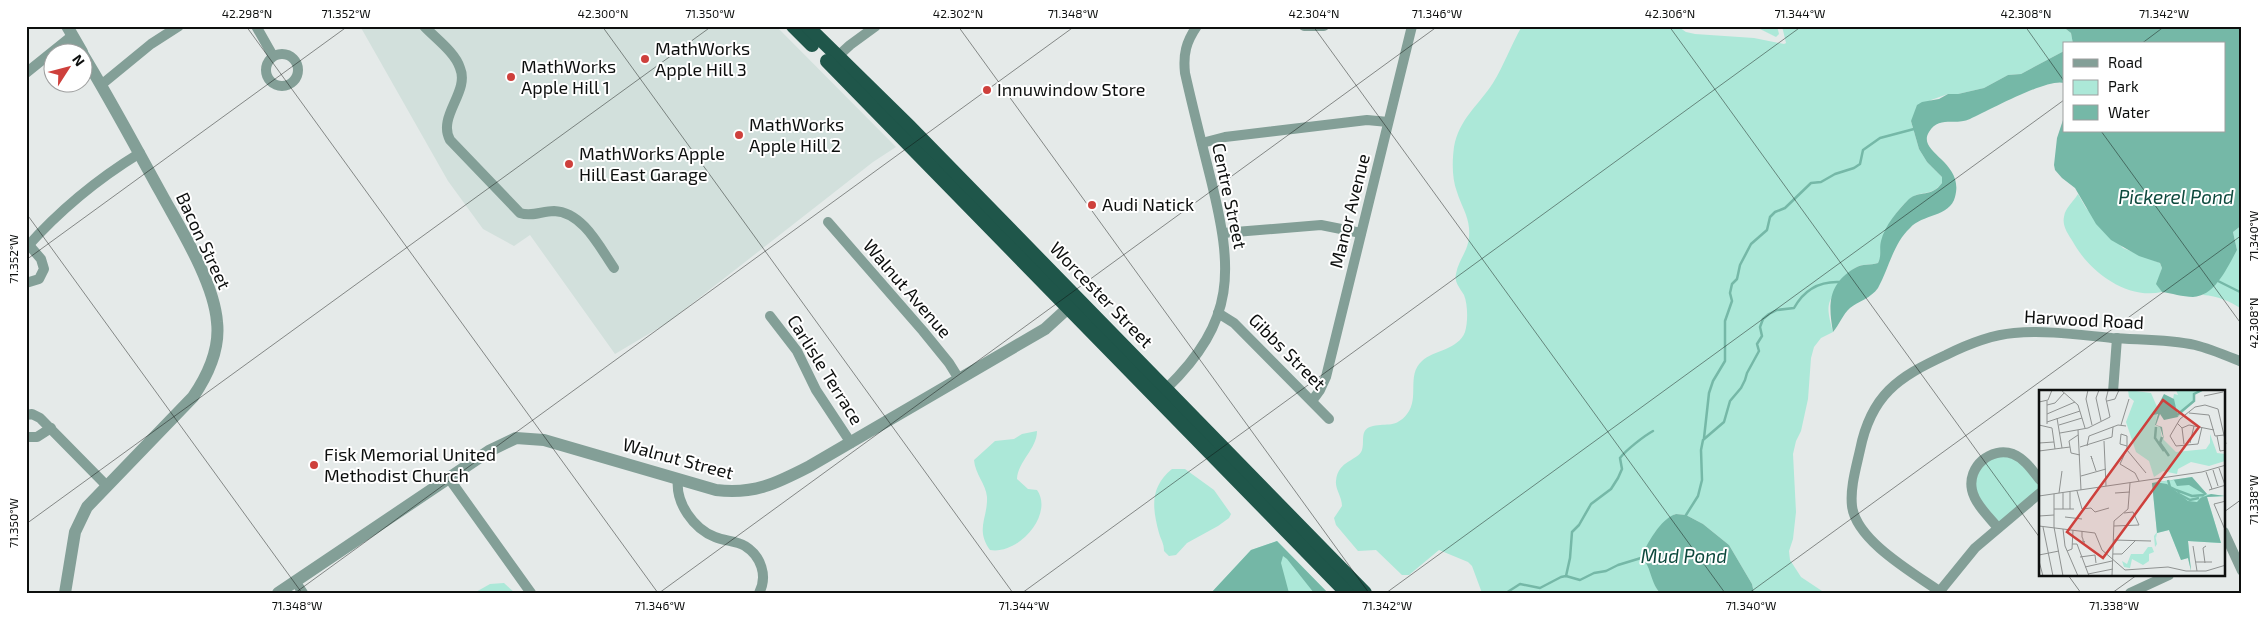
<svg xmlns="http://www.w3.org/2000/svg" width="2268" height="619" font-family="'Exo 2',sans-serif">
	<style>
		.built { fill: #d2e0dc }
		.green { fill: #ace8d8 }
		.forest { fill: #74b7a6 }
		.water { fill: #75b8a7 }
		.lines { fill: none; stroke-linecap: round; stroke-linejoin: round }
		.stream { stroke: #75b8a7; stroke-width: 2.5 }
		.minor { stroke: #839f97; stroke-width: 10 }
		.tertiary { stroke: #839f97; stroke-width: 12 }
		.trunk { stroke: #1f564a; stroke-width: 14 }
		.ticks { fill: none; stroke: #0d0f0e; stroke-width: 1; stroke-opacity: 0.45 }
		.poi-dot { fill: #ce403c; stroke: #fff; stroke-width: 2 }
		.labels { text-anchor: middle; stroke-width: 4; stroke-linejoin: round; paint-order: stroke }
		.poi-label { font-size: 18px; fill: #0d0f0e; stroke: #fff; text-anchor: start }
		.street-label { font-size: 18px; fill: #0d0f0e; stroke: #fff }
		.water-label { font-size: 19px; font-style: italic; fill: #0d493d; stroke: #fff }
		.inset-river { fill: none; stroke: #75b8a7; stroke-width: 2.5 }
		.inset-road { fill: none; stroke: #8f9291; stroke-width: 1 }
		.view { fill: #ce403c; fill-opacity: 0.15; stroke: #ce403c; stroke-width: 2.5 }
		.inset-edge { fill: none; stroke: #0d0f0e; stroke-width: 2.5 }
		.neatline { fill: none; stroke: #0d0f0e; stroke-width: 2 }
		.ticks-label { font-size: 12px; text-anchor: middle; fill: #0d0f0e }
	</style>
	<rect width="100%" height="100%" fill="#e5eae9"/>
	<!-- built -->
	<path class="built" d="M 360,26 L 776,26 L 896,147 L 873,162 L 667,323 L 615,354 L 530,235 L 514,246 L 483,229 L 448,181 Z"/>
	<!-- green -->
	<g class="green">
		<path d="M 1522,26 L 1677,26 L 1686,32 L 1695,34 L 1754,38 L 1784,44 L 1786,43 L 1782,26 L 2062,26 L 2071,33 L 2073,44 L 2064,44 L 2064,51 L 2021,74 L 2008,75 L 1984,88 L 1958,94 L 1948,94 L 1931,100 L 1911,121 L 1919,149 L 1927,162 L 1942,177 L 1942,183 C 1931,197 1922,190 1911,198 C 1896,209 1887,227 1882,244 C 1880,251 1882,256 1878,263 C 1870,266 1862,263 1855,268 C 1848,272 1831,296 1829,304 C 1827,312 1831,324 1833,332 L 1821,338 L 1814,347 L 1811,358 L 1808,399 L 1801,431 L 1796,441 L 1793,454 L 1796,512 L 1793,539 L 1789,551 L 1790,560 L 1801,577 L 1825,593 L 1754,593 L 1752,584 L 1729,545 L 1703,524 L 1686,515 L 1675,514 L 1657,530 L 1641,558 C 1653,565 1651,583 1660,593 L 1482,593 L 1472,566 L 1468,562 L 1439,550 L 1409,575 L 1402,575 L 1376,550 L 1358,551 L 1336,525 L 1334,518 L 1342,506 C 1342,497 1335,489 1336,481 C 1338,460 1358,461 1362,450 C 1365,441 1359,429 1373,426 C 1387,423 1396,428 1407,414 C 1420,398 1406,375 1422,361 C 1434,350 1458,350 1465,332 C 1468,322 1468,305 1464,295 C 1460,288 1454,282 1456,274 C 1459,257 1471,250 1469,228 C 1468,215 1461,205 1457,192 C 1452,179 1452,162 1454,147 C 1459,119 1478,106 1493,83 C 1504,65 1511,45 1522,26 Z"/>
		<path d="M 1754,26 L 1777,26 L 1779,34 L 1776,37 Z"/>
		<path d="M 2078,194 L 2086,208 L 2123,248 L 2160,263 L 2162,268 L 2157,284 L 2162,292 C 2126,300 2089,271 2073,242 C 2068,234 2062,226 2064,217 C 2065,208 2073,202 2078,194 Z"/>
		<path d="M 2242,225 L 2242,309 C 2229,301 2218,296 2203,295 L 2218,281 L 2237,250 L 2233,232 Z"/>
		<path d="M 1037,431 C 1037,449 1018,461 1017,479 L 1028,489 L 1037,490 C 1054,514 1019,555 990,550 C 975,529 988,518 987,497 C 986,484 975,474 974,460 L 995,441 L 1014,439 L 1022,434 Z"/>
		<path d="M 1997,452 L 2011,453 L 2040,480 L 2040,493 L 1998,528 L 1981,506 L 1972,475 Z"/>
		<path d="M 1172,469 L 1185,469 L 1214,490 L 1231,514 L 1229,518 L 1218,526 L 1187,543 L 1176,555 L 1169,556 L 1164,551 C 1164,543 1161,540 1159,533 C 1152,507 1150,487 1172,469 Z"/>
		<path d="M 1277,541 L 1328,593 L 1211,593 L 1251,550 Z"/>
		<path d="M 504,583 L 515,593 L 474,593 L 490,584 Z"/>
	</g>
	<!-- forest -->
	<path class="forest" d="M 1277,541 L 1328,593 L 1314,593 L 1287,559 L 1283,556 L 1281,563 L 1289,593 L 1211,593 L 1251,550 Z"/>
	<!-- water -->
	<g class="water">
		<path d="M 2062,26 L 2242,26 L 2242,225 L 2233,232 L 2237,250 C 2227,268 2215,296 2193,297 C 2183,297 2171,293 2162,292 L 2156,284 L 2162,268 L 2160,263 L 2139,256 L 2111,240 L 2096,224 L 2075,188 L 2062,178 L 2055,170 L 2054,165 L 2057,138 L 2064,117 L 2064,131 L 2224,131 L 2224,44 L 2073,44 L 2071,33 Z"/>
		<path d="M 2064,51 L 2064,83 C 2047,78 1988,111 1970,119 C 1955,126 1939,115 1929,132 C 1916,153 1965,161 1955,197 C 1950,217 1922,214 1910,228 C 1893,244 1889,268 1878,288 C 1871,298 1859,301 1850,308 C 1843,314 1839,325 1833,332 C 1828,304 1828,284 1855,268 C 1863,263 1870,266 1878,263 C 1882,255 1879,249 1881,241 C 1885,225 1898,210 1909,199 C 1920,190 1931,198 1942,183 L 1942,177 L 1927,162 L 1919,149 L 1911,121 L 1917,105 L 1922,102 L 1939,99 L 1948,94 L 1958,94 L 1984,88 L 2008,75 L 2021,74 Z"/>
		<path d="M 1676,514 L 1686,515 L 1703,524 L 1729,545 L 1752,584 L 1754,593 L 1660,593 C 1650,582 1651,564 1641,558 C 1646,545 1661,518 1676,514 Z"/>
	</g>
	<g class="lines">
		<!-- stream -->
		<g class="stream">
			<path d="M 2218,281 L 2242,293"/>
			<path d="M 1704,438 L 1709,393 L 1713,381 L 1725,361 L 1725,321 L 1732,301 L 1730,293 L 1732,284 L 1737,279 L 1740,265 L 1751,244 L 1767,230 L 1770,217 L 1775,212 L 1785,208 L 1811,183 L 1821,182 L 1835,174 L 1854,168 L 1860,164 L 1863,150 L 1880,138 L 1914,129"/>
			<path d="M 1686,515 L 1698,496 L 1702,480 L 1701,450 L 1703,440 L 1724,422 L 1730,401 L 1741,388 L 1745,380 L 1747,373 L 1759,351 L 1757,344 L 1762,336 L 1760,327 L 1763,319 L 1769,314 L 1777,310 L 1794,308 C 1804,290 1819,281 1840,282"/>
			<path d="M 1566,576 L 1570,558 L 1572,532 L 1579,525 L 1591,504 L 1611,489 L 1618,478 L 1622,469 L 1620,458 C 1626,450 1644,436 1653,431"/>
			<path d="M 1506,593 L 1520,584 L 1540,588 L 1561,577 L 1566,576 L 1580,580 L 1594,573 L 1606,571 L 1618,565 L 1641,558"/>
		</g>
		<!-- minor -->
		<g class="minor">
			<path d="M 256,26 L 273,56"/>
			<path d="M 424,26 C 435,38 455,52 460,68 C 470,92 437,116 450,140 L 520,213 C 532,217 542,211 554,211 C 583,212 600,248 614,268"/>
			<path d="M 1304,26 L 1324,26"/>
			<circle cx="282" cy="70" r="16"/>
			<path d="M 837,57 L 850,45 L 876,26"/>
			<path d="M 26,73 L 72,36"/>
			<path d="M 101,85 L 151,44 L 179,26"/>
			<path d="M 1202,143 L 1225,137 L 1367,120 L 1388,122"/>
			<path d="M 828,222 L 923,331 L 949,363 L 959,379"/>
			<path d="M 1223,233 L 1321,225 L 1361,233"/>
			<path d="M 26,248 C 58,212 99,178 140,153"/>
			<path d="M 26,283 L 39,279 L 44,269 L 41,259 L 29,245"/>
			<path d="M 1218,313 L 1234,323 L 1329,419"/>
			<path d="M 770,316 L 797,351 L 816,390 L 851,443"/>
			<path d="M 1166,389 C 1237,320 1233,270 1211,180 C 1202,144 1193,109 1185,73 C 1183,54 1186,42 1197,26"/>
			<path d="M 2113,392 L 2117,338"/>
			<path d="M 1312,401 L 1320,390 L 1326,377 L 1412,26"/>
			<path d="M 26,415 L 32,414 L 40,418 L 106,485"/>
			<path d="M 26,437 L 37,437 L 51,428"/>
			<path d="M 448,477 L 531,593"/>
			<path d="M 678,479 C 675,503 694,529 715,537 C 725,541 736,541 745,546 C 761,556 768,576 759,593"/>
			<path d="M 1998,528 C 1989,517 1975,504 1972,490 C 1967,467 1991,446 2013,454 C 2025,459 2032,470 2040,480"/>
			<path d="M 2224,532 L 2242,571"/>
			<path d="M 295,581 L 303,593"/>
			<path d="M 1940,591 L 1975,548 L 2040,493"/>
			<path d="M 1942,593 C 1915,574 1856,541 1852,506 C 1850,488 1856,468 1860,450 C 1871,395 1898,377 1946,355 C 1968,344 1990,335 2014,333 C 2047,330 2080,335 2112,338 C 2140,340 2169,339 2195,345 C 2211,349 2227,356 2242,362"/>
			<path d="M 2130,593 L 2169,575"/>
		</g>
		<!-- tertiary -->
		<g class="tertiary">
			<path d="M 67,26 L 82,52"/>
			<path d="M 65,593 L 75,532 L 87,507 L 193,397 C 208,375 220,348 217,322 C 214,282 180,228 161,193 C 135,146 110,99 82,53"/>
			<path d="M 278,593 L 489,451 L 516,438 L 544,440 L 716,490 C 754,495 777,483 810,466 L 1045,329 L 1068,308"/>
		</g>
		<!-- trunk -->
		<g class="trunk">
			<path d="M 793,26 L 812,45"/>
			<path d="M 807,26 L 909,126 L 1365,593"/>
			<path d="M 827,61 L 1347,593"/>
		</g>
	</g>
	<!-- ticks -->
	<path class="ticks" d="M 246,26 L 658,593M 602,26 L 1013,593M 958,26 L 1369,593M 1313,26 L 1725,593M 1669,26 L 2040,538M 2025,26 L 2064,81M 2141,44 L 2165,26M 2101,131 L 2242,325M 26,213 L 302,593M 26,260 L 348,26M 2224,512 L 2242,499M 26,524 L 712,26M 2068,575 L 2081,593M 295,593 L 1075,26M 659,593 L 1438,26M 1022,593 L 1802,26M 1386,593 L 2064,100M 1749,593 L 2242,235M 2112,593 L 2137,575"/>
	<!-- markers -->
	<g class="poi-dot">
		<circle cx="645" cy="59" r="5"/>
		<circle cx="511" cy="77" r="5"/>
		<circle cx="987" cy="90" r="5"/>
		<circle cx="739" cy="135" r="5"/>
		<circle cx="569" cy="164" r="5"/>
		<circle cx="1092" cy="205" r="5"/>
		<circle cx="314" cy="465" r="5"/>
	</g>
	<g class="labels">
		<!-- poi labels -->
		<g class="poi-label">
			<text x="655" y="55">MathWorks<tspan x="655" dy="21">Apple Hill 3</tspan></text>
			<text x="521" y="73">MathWorks<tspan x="521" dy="21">Apple Hill 1</tspan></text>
			<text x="997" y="96">Innuwindow Store</text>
			<text x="749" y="131">MathWorks<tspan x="749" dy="21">Apple Hill 2</tspan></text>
			<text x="579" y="160">MathWorks Apple<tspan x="579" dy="21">Hill East Garage</tspan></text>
			<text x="1102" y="211">Audi Natick</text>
			<text x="324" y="461">Fisk Memorial United<tspan x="324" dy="21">Methodist Church</tspan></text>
		</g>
		<!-- street labels -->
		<g class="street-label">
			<text transform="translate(1229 196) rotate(78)" y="6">Centre Street</text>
			<text transform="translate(1350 211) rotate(-76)" y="6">Manor Avenue</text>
			<text transform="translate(203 241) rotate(65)" y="6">Bacon Street</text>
			<text transform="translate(907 289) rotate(49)" y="6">Walnut Avenue</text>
			<text transform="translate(1101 295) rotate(46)" y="6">Worcester Street</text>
			<text transform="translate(2084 320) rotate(3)" y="6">Harwood Road</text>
			<text transform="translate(1287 352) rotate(45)" y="6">Gibbs Street</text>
			<text transform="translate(825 370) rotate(58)" y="6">Carlisle Terrace</text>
			<text transform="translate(678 459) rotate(15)" y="6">Walnut Street</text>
		</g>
		<!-- water labels -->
		<g class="water-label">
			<text x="2176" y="204">Pickerel Pond</text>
			<text x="1684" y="563">Mud Pond</text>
		</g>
	</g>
	<!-- overview -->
	<g transform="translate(2039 390)">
		<rect width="186" height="186" fill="#e5eae9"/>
		<path d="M 89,0 L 112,3 L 119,19 L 116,36 L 121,37 L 123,48 L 137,62 L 167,59 L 171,53 L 171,44 L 178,63 L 186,64 L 186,71 L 170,76 L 152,72 L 139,79 L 138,84 L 124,81 L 115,87 L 110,71 L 97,62 L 87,32 L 95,11 L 90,7 ZM 137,0 L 165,0 L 156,4 L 155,12 L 139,27 L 134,9 L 135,4 L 139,5 ZM 153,87 L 168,104 L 186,106 L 168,107 L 182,153 L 149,151 L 152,181 L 149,168 L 142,170 L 130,140 L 118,143 L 117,148 L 116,145 L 118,154 L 116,157 L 115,146 L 118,142 L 113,93 ZM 109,157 L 113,157 L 115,162 L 110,164 L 110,171 L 104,175 L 93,169 L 91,178 L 85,177 L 83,171 L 88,174 L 92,164 L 104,164 Z" fill="#ace8d8"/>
		<path d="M 153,87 L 168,104 L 161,108 L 172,104 L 186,106 L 168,107 L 182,153 L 149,151 L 152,181 L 149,168 L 142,170 L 130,140 L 118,143 L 113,93 ZM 135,90 L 138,96 L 150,95 L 165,104 L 158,112 L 149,111 L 128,94 L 116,92 Z" fill="#74b7a6" fill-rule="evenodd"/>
		<path d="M 125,4 L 135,9 L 139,27 L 125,30 L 121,24 L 117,35 L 123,37 L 125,50 L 121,37 L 116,35 L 119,24 L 114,25 Z" fill="#75b8a7"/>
		<path class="inset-river" d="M 138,25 L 155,11 L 155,4 L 163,0M 117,37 L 116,48 L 125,61M 123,47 L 121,53 L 130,66M 129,90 L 131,97 L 141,102M 137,100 L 153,106 L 165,105M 138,103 L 151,110 L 160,108"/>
		<path class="inset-road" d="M 22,0 L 39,15 L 46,38M 49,0 L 47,9 L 53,35M 60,0 L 57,8 L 62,31M 165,6 L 184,2M 68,11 L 76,9 L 80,0M 0,12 L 9,10 L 13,0M 8,15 L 16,13 L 25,3M 150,23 L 170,25 L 176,46 L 185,45M 8,24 L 36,12M 18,28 L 23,58M 8,32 L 41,21M 138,33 L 143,38 L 145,54M 8,34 L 8,11M 0,35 L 13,38 L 16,59M 20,35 L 43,28M 82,35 L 90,9M 143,38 L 150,35 L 175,40M 39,40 L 42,100M 21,43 L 49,38 L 71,27 L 67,9 L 69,1M 39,45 L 30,51 L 32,63 L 41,65M 178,46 L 181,61 L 187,60M 65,51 L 67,96M 0,53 L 15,52M 151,53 L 155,36M 159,54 L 137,56 L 131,46 L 141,29 L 156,17 L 166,15 L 179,19 L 187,54M 159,54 L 163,37M 48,56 L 50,46 L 79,35 L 87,36M 88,56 L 81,54 L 82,44 L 88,46 L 88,59 L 81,74 L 96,83 L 100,91M 41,57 L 73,47 L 74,37M 88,60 L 107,83M 0,61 L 31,57M 53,69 L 52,66 L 57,81M 180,78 L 186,95M 174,80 L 179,96M 167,82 L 173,99M 42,86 L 67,79M 170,100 L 187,95M 38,101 L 43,119 L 52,118 L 56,122 L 70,118M 20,103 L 23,81M 24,103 L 24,119M 76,103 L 91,102M 15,104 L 15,137 L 24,186M 0,106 L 163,82 L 187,75M 187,111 L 175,114 L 187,142M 15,119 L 35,119M 31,119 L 31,102M 0,126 L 15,125M 26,127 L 43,129M 0,136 L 56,143 L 63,160 L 86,180 L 129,177 L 147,181 L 167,181 L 187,175M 75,136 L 100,135 L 94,122 L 85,123M 4,137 L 14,186M 24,139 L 26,156 L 39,186M 43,141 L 43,147 L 44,149 L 44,152 L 46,152 L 44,151M 75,150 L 112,151M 33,154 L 38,154 L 50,186M 154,156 L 158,181M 28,161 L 33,159 L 34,140M 74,164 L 83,164 L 97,150M 0,165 L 20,161M 41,167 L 56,165 L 57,173M 0,171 L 4,186M 157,172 L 173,172M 166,173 L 164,158 L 167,156M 46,177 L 73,171M 49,184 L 74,179M 73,186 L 75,131 L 89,119 L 91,93"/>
		<path class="view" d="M 124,10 L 160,37 L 64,168 L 28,142 Z"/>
		<rect width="186" height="186" class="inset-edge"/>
	</g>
	<!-- border -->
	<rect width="2268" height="619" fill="none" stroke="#ffffff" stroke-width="55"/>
	<!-- legend -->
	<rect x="2063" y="42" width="162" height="90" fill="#ffffff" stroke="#9e9f9f"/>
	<rect x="2073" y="59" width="25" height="8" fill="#839f97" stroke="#9e9f9f"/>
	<text x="2108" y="68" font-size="15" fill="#0d0f0e">Road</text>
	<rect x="2073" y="80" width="25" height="15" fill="#ace8d8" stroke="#9e9f9f"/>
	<text x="2108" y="92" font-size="15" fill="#0d0f0e">Park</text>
	<rect x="2073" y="105" width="25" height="15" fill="#75b8a7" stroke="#9e9f9f"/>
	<text x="2108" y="118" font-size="15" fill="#0d0f0e">Water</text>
	<!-- north arrow -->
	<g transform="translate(68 68) rotate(54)"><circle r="24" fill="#ffffff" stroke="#9e9f9f"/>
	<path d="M0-4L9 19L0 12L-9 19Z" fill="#ce403c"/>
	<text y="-8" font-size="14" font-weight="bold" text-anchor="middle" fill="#0d0f0e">N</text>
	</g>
	<rect x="28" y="28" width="2212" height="564" class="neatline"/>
	<g class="ticks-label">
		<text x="247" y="18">42.298°N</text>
		<text x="346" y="18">71.352°W</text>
		<text x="603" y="18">42.300°N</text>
		<text x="710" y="18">71.350°W</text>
		<text x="958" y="18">42.302°N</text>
		<text x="1073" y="18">71.348°W</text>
		<text x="1314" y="18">42.304°N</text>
		<text x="1437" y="18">71.346°W</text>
		<text x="1670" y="18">42.306°N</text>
		<text x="1800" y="18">71.344°W</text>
		<text x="2026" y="18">42.308°N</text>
		<text x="2164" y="18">71.342°W</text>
		<text transform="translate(2254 236) rotate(-90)" y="4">71.340°W</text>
		<text transform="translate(14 259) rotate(-90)" y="4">71.352°W</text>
		<text transform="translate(2254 323) rotate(-90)" y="4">42.308°N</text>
		<text transform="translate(2254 500) rotate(-90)" y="4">71.338°W</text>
		<text transform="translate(14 523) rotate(-90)" y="4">71.350°W</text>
		<text x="297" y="610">71.348°W</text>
		<text x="660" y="610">71.346°W</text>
		<text x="1024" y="610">71.344°W</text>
		<text x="1387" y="610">71.342°W</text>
		<text x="1751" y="610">71.340°W</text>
		<text x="2114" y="610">71.338°W</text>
	</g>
</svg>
